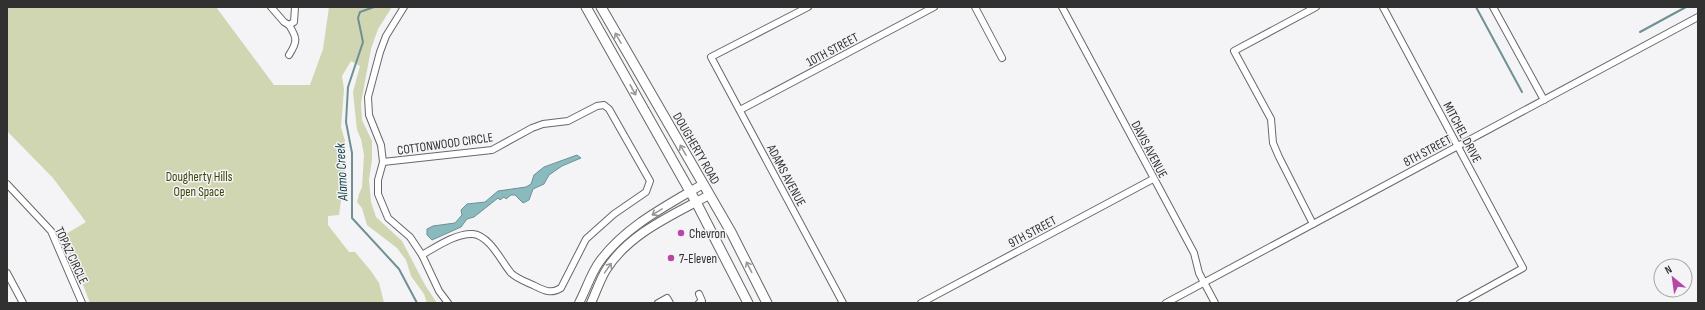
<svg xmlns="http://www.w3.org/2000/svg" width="1705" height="310" font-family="'Sofia Sans Condensed',sans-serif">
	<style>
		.green { fill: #d0d5b2 }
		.water { fill: #89babe; stroke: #6f9194 }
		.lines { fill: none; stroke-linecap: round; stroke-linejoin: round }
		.stream { stroke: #6f9194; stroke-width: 2 }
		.minor-casing { stroke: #68686a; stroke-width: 8 }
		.tertiary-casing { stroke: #68686a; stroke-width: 10 }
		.secondary-casing { stroke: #68686a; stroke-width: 11 }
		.minor { stroke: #fff; stroke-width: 6 }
		.tertiary { stroke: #fff; stroke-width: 8 }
		.secondary { stroke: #fff; stroke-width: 9 }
		.oneway { stroke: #989898 }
		.poi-dot { fill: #b747a4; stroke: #f4f4f7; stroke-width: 1.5 }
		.labels { text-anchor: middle; stroke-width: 3; stroke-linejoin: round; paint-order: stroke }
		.street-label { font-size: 13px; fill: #313132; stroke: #f4f4f7 }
		.park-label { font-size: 13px; fill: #404504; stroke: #f4f4f7 }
		.poi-label { font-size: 13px; fill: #313132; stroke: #f4f4f7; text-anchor: start }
		.water-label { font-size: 14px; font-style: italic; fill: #154346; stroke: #f4f4f7 }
	</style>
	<rect width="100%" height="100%" fill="#f4f4f7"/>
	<!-- green -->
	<path class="green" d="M 7,7 L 216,7 L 274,85 L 310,85 L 323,49 L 329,7 L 392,7 L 378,29 L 371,49 L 361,103 L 362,120 L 372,141 L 372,160 L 369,180 L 371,202 L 376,217 L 402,241 L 425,285 L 437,303 L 427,303 L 424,294 L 411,276 L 406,260 L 397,248 L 367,225 L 362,208 L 357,202 L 359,194 L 362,187 L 364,155 L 361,139 L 357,130 L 353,92 L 360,66 L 351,61 L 342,76 L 344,89 L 341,127 L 345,141 L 345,172 L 339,215 L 328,216 L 328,225 L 349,252 L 355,252 L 371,271 L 379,283 L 384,303 L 90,303 L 76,267 L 61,237 L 86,222 L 53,178 L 7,131 Z"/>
	<!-- water -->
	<path class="water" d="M 577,155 L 581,158 L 562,166 L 549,175 L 544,184 L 533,189 L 529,200 L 523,203 L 515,195 L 511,195 L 506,199 L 504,197 L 500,200 L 498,198 L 474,217 L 467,219 L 461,227 L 432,240 L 427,235 L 427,229 L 433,226 L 455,223 L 462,215 L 461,210 L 467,204 L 485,202 L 498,191 L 526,187 L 531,184 L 534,175 L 544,167 Z"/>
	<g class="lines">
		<!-- stream -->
		<g class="stream">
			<path d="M 374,7 L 360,12 L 358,18 L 363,42 L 348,87 L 346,122 L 352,153 L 352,218 L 399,269 L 417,303"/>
			<path d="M 1476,7 L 1522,92"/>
			<path d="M 1640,32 L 1686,7"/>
		</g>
		<defs>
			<g id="minor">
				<path d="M 271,7 L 284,22 L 289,25 L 294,22 L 295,7"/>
				<path d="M 404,7 L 386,36 L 380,52 L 368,97 L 369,115 L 381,145 L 383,162 L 378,180 L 378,194 L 388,218 L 410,237 L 422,255 L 439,291 L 448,303"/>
				<path d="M 808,7 L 711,57 L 843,303"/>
				<path d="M 975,7 L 1002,58"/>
				<path d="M 1062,7 L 1194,253 L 1199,273 L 1215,303"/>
				<path d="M 1383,7 L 1523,268 L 1460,303"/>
				<path d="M 1493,7 L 1544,100"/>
				<path d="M 289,25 C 297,38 298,41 289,55"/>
				<path d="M 740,110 L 934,7"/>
				<path d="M 383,162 L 492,150 L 532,128 L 543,124 L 568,121 L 597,106 L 604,105 L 609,109 L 650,181 L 646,192 L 614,214 L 586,239 L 561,288 C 551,294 545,291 535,286 C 527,282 517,279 511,273 C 501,261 490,236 473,234 C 456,233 436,247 422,255"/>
				<path d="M 7,184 L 51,231 L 82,303"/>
				<path d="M 1313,224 L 1279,157 L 1273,143 L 1271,119 L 1234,51 L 1316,7"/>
				<path d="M 7,273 L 23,303"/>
				<path d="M 658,303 L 667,298 L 670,303"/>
				<path d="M 699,303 L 702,301 L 699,294"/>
				<path d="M 921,303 L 1153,179"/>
				<path d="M 1166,303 L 1698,17"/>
			</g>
			<g id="tertiary">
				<path d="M 579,303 C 586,290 591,273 600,261 C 626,226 666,206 703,184"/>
				<path d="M 591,303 C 596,292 600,280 606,270 C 629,233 673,215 709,195"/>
			</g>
			<g id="secondary">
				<path d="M 586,7 L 696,202 L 748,303"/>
				<path d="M 601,7 L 731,232 L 767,303"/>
			</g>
		</defs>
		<!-- minor casing -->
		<use href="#minor" class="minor-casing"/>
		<!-- tertiary casing -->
		<use href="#tertiary" class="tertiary-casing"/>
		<!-- secondary casing -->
		<use href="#secondary" class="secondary-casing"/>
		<!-- minor -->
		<use href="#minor" class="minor"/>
		<!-- tertiary -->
		<use href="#tertiary" class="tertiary"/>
		<!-- secondary -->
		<use href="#secondary" class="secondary"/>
	</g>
	<!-- one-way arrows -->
	<defs><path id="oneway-shaft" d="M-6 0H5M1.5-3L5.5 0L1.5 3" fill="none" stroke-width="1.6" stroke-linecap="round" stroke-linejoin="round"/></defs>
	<g class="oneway">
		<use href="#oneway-shaft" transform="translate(618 38) rotate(-120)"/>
		<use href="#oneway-shaft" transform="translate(633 90) rotate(61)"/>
		<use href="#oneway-shaft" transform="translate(683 150) rotate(-120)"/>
		<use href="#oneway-shaft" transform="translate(657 212) rotate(149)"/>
		<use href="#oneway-shaft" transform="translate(749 267) rotate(-117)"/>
		<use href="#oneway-shaft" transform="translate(608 268) rotate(-55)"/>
	</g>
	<!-- markers -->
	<g class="poi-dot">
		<circle cx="681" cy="233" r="4"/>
		<circle cx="671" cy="258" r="4"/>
	</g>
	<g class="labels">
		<!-- street labels -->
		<g class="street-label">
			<text transform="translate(832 49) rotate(-28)" y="5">10TH STREET</text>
			<text transform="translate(1463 132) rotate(62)" y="5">MITCHEL DRIVE</text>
			<text transform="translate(445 143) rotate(-8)" y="5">COTTONWOOD CIRCLE</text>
			<text transform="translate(697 148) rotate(60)" y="5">DOUGHERTY ROAD</text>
			<text transform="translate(1150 149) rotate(62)" y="5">DAVIS AVENUE</text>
			<text transform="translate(1427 150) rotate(-28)" y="5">8TH STREET</text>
			<text transform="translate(787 175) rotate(62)" y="5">ADAMS AVENUE</text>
			<text transform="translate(1032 231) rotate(-28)" y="5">9TH STREET</text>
			<text transform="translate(72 255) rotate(65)" y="5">TOPAZ CIRCLE</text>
		</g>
		<!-- park labels -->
		<g class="park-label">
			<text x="199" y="181">Dougherty Hills<tspan x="199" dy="15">Open Space</tspan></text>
		</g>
		<!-- poi labels -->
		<g class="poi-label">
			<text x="689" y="238">Chevron</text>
			<text x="679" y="263">7-Eleven</text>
		</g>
		<!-- water labels -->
		<g class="water-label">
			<text transform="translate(341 172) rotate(-93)" y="5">Alamo Creek</text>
		</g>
	</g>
	<!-- border -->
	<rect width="1705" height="310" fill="none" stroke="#313132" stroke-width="16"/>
	<!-- north arrow -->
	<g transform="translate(1673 278) rotate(331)"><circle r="19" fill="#f4f4f7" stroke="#a6a6a8"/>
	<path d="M0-3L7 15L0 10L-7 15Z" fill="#b747a4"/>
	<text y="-6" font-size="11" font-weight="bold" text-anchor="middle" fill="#313132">N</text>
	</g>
</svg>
